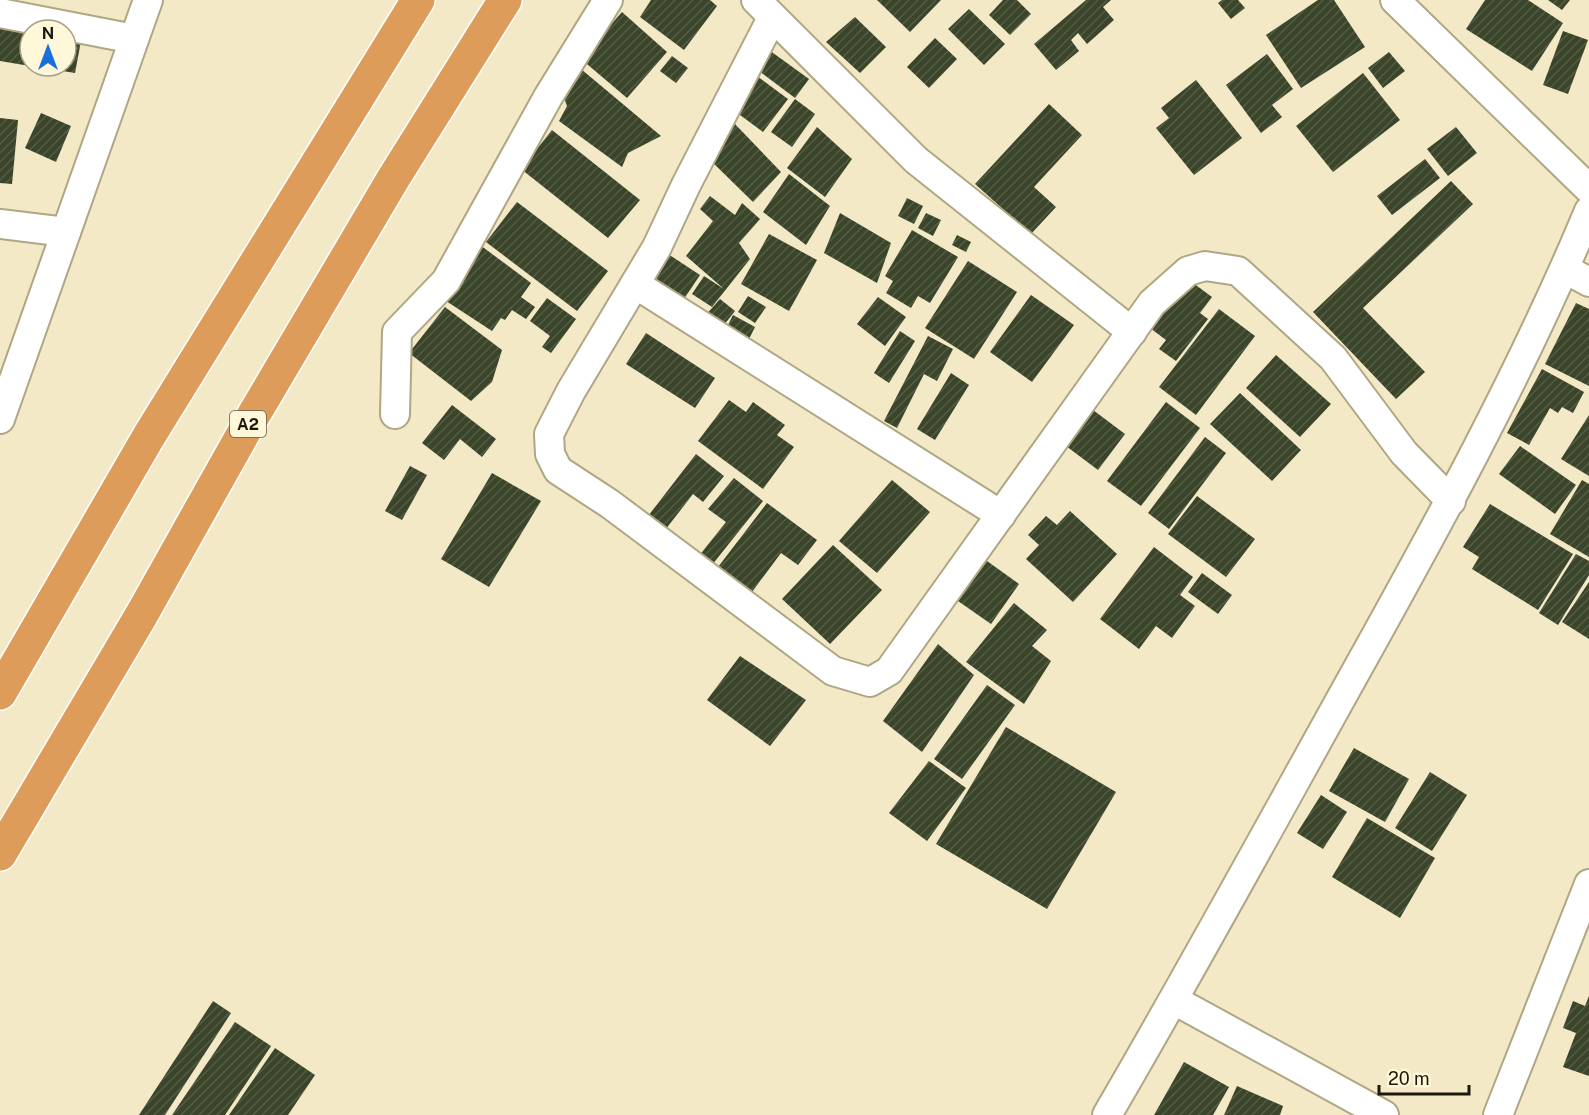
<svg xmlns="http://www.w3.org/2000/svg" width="1589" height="1115" font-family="'Public Sans',sans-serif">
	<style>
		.building { fill: url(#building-hatch) }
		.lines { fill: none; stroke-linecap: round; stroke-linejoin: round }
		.minor-casing { stroke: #afa684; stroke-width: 32 }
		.trunk-casing { stroke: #fff; stroke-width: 36 }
		.minor { stroke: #fff; stroke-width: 28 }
		.trunk { stroke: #de9c5a; stroke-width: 33 }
		.labels { text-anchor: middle; stroke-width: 6; stroke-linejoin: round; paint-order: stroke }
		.shield { fill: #fef7da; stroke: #605b49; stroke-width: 1.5 }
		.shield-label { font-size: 16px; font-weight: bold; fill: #1c180b }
	</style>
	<defs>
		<pattern id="building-hatch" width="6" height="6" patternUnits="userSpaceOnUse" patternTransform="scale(1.5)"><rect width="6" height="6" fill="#3a452a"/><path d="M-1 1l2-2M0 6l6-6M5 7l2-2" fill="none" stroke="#545c46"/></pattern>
	</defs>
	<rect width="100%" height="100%" fill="#f3e9c6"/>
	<!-- building -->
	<g class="building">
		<path d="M 651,0 L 710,0 L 717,6 L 684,50 L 640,17 Z"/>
		<path d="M 877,0 L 941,0 L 910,32 Z"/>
		<path d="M 1003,0 L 1017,0 L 1031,14 L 1010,35 L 989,15 Z"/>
		<path d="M 1086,0 L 1111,0 L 1103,7 L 1114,20 L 1087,44 L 1078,33 L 1071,40 L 1079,51 L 1056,70 L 1034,44 Z"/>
		<path d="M 1222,0 L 1238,0 L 1245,8 L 1231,19 L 1218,3 Z"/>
		<path d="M 1318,0 L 1334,0 L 1365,47 L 1301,88 L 1266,35 Z"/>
		<path d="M 1485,0 L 1528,0 L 1563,23 L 1532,71 L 1466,29 Z"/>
		<path d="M 1548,0 L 1570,0 L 1562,10 Z"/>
		<path d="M 969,9 L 1005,44 L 984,65 L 948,29 Z"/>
		<path d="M 622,12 L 667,52 L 627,98 L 581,59 Z"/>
		<path d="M 855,17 L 886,47 L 860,73 L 826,42 Z"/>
		<path d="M 0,28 L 30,33 L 30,66 L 0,61 Z"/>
		<path d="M 1563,31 L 1588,40 L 1568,94 L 1543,85 Z"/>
		<path d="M 935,38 L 957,59 L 929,88 L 907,67 Z"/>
		<path d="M 66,39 L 81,41 L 75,73 L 38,67 L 66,66 Z"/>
		<path d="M 769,50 L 809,79 L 795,98 L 755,68 Z"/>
		<path d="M 1389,52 L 1405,71 L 1383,88 L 1368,68 Z"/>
		<path d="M 1267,54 L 1293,89 L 1272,105 L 1282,117 L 1261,133 L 1226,85 Z"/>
		<path d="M 672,56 L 688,68 L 676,83 L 660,71 Z"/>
		<path d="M 581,69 L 661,136 L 628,153 L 622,167 L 559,121 L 567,106 L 563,95 Z"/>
		<path d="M 1363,73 L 1400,120 L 1333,172 L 1296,126 Z"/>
		<path d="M 757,76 L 788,99 L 763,132 L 732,109 Z"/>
		<path d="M 1196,80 L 1242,138 L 1194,175 L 1156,128 L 1169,118 L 1161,108 Z"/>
		<path d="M 795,99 L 815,114 L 792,147 L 771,132 Z"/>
		<path d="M 1049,104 L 1082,135 L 1034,187 L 1056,207 L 1031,234 L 975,184 Z"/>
		<path d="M 41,113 L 71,126 L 56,162 L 25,148 Z"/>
		<path d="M 0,118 L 18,120 L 12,184 L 0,183 Z"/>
		<path d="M 734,123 L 781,172 L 753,202 L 708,158 Z"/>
		<path d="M 817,127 L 852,159 L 825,197 L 787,168 Z"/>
		<path d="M 1456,127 L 1477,153 L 1448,176 L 1427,149 Z"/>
		<path d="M 552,130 L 640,200 L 608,238 L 521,169 Z"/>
		<path d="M 1425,159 L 1440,178 L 1392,215 L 1377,196 Z"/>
		<path d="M 789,174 L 830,206 L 806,245 L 763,212 Z"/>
		<path d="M 1451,181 L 1473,204 L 1363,308 L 1425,372 L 1396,399 L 1313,312 Z"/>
		<path d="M 710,196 L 735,215 L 742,203 L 760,219 L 739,243 L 750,259 L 712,307 L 692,294 L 704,276 L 724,289 L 686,256 L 713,221 L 700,209 Z"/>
		<path d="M 907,198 L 923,206 L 914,224 L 898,216 Z"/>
		<path d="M 517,202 L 608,271 L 577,311 L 486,242 Z"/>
		<path d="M 840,213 L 891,243 L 877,283 L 824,253 Z"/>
		<path d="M 926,213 L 941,220 L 933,236 L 918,228 Z"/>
		<path d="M 912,230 L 958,257 L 930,303 L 918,296 L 911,308 L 886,293 L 893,281 L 885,276 Z"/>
		<path d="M 769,234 L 817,260 L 789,311 L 741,284 Z"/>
		<path d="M 957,235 L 971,242 L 966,252 L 952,245 Z"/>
		<path d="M 480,245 L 531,283 L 521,297 L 535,307 L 526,319 L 512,310 L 505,320 L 501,318 L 492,331 L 443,299 Z"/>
		<path d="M 668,254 L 700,275 L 680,305 L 647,283 Z"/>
		<path d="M 968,261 L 1017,292 L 974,359 L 925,328 Z"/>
		<path d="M 1185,277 L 1212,297 L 1200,313 L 1208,319 L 1176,361 L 1159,349 L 1166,340 L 1146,325 Z"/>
		<path d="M 1031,295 L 1074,325 L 1032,382 L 990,352 Z"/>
		<path d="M 748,296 L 766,307 L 755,323 L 738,312 Z"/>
		<path d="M 878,297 L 906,317 L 885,346 L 857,324 Z"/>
		<path d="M 547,298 L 576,319 L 551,353 L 542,347 L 550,336 L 530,321 Z"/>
		<path d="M 720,299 L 735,311 L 720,330 L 704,317 Z"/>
		<path d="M 1576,303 L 1589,309 L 1589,386 L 1545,364 Z"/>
		<path d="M 445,307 L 502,350 L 492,382 L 471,401 L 409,353 Z"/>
		<path d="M 1219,309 L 1255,336 L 1196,415 L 1159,387 Z"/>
		<path d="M 733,315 L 755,327 L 746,345 L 724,333 Z"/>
		<path d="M 900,331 L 915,341 L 889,383 L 874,373 Z"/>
		<path d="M 646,333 L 715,378 L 695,408 L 626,364 Z"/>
		<path d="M 928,336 L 953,349 L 937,381 L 924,374 L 897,428 L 884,421 Z"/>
		<path d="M 1276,355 L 1331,404 L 1300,437 L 1246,388 Z"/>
		<path d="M 1542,369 L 1584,392 L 1573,413 L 1562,407 L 1558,413 L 1550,408 L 1529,445 L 1507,433 Z"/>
		<path d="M 951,373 L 969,385 L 935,440 L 917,429 Z"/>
		<path d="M 1240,393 L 1301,450 L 1272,481 L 1210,424 Z"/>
		<path d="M 729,400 L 746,412 L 753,402 L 785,425 L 777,435 L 794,447 L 763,489 L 698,441 Z"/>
		<path d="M 1166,402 L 1200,428 L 1141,506 L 1107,481 Z"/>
		<path d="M 1085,404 L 1125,434 L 1098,470 L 1058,440 Z"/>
		<path d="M 452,405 L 496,439 L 482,457 L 460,439 L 444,460 L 422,443 Z"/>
		<path d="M 1589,415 L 1589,476 L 1561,459 Z"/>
		<path d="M 1205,437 L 1226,453 L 1169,529 L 1148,513 Z"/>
		<path d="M 1520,446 L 1576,485 L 1555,514 L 1499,474 Z"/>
		<path d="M 696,454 L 724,476 L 703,502 L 693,494 L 662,534 L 645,520 Z"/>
		<path d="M 410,466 L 427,475 L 402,520 L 385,511 Z"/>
		<path d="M 492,473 L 541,501 L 489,587 L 441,559 Z"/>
		<path d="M 734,478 L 763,501 L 708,570 L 695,561 L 726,522 L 708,509 Z"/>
		<path d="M 892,480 L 930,512 L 877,573 L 839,541 Z"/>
		<path d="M 1582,480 L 1589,484 L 1589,557 L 1550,534 Z"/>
		<path d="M 1197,496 L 1255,539 L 1226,577 L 1168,534 Z"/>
		<path d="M 767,503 L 817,540 L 798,565 L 781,553 L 749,596 L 715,571 Z"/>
		<path d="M 1490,504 L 1573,554 L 1538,610 L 1472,569 L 1479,557 L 1463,547 Z"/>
		<path d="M 1070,511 L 1117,554 L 1073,602 L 1026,559 L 1039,545 L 1028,535 L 1046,516 L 1057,525 Z"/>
		<path d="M 833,545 L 882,590 L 830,644 L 782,599 Z"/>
		<path d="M 1154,547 L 1193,577 L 1180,595 L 1195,606 L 1172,638 L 1156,626 L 1139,649 L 1100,619 Z"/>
		<path d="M 1576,554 L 1589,561 L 1589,575 L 1558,625 L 1539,613 Z"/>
		<path d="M 987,561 L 1019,584 L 991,624 L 958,601 Z"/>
		<path d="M 1202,573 L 1232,595 L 1218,614 L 1188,592 Z"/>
		<path d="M 1589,582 L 1589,639 L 1562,622 Z"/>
		<path d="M 1014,603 L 1047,630 L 1032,646 L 1051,661 L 1024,704 L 966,662 Z"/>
		<path d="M 938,644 L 974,675 L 922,752 L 883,721 Z"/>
		<path d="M 740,656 L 806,700 L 770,746 L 707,700 Z"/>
		<path d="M 987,685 L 1015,705 L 962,779 L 934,759 Z"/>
		<path d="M 1006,727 L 1116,792 L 1047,909 L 936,844 Z"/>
		<path d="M 1354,748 L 1409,779 L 1385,822 L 1329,791 Z"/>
		<path d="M 929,761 L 966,788 L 927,841 L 889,813 Z"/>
		<path d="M 1430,772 L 1467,795 L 1432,851 L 1395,828 Z"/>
		<path d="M 1321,795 L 1347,812 L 1323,849 L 1297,833 Z"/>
		<path d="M 1367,818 L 1435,858 L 1400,918 L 1332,877 Z"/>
		<path d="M 1589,996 L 1589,1076 L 1563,1067 L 1576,1033 L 1563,1028 L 1573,1001 L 1585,1006 Z"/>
		<path d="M 213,1001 L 231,1013 L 165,1115 L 139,1115 Z"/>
		<path d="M 235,1022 L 271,1046 L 225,1115 L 172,1115 Z"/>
		<path d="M 275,1048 L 315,1075 L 288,1115 L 229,1115 Z"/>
		<path d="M 1184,1062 L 1229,1087 L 1213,1115 L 1154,1115 Z"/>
		<path d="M 1237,1086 L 1283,1106 L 1280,1115 L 1224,1115 Z"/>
	</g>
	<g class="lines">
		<defs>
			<g id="minor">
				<path d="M 756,0 L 916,160 L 1132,332"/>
				<path d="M 1395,0 L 1589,189"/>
				<path d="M 0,13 L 134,39"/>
				<path d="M 772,18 L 686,185 L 657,247 L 571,391 L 549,434 L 550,454 L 558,470 L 610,504 L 833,671 L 870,682 L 889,671 L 1152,303 L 1188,271 L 1205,266 L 1238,271 L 1333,358 L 1404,453 L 1451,501"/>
				<path d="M 0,224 L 66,232"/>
				<path d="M 1565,269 L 1589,282"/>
				<path d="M 635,284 L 1001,515"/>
				<path d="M 395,414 L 397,332 L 446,281 L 548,97 L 608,0"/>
				<path d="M 0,419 L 148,0"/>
				<path d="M 1174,1000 L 1384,1115"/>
				<path d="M 1107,1115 C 1190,973 1269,828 1349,684 C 1435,530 1521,374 1589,211"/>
				<path d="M 1498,1115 L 1589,884"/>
			</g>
			<g id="trunk">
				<path d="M 0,693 L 149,436 L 418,0"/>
				<path d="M 0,854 L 142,614 L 253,416 L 393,179 L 505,0"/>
			</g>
		</defs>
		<!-- minor casing -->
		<use href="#minor" class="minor-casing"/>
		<!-- trunk casing -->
		<use href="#trunk" class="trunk-casing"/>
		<!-- minor -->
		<use href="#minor" class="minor"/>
		<!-- trunk -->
		<use href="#trunk" class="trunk"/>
	</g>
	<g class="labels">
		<!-- shield labels -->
		<rect class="shield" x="230" y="411" width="36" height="26" rx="4.5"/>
		<g class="shield-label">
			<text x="248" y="430">A2</text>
		</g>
	</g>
	<!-- north arrow -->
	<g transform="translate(48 48)"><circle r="28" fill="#fef7da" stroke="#a49e87" stroke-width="1.5"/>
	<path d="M0-4.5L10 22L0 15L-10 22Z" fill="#1770d9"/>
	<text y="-9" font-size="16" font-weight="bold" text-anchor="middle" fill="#1c180b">N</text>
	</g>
	<!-- scale -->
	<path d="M1379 1085v9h90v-9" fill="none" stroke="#1c180b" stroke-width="3"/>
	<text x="1388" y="1085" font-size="18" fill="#1c180b" stroke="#fef7da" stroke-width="4.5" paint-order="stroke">20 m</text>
</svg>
